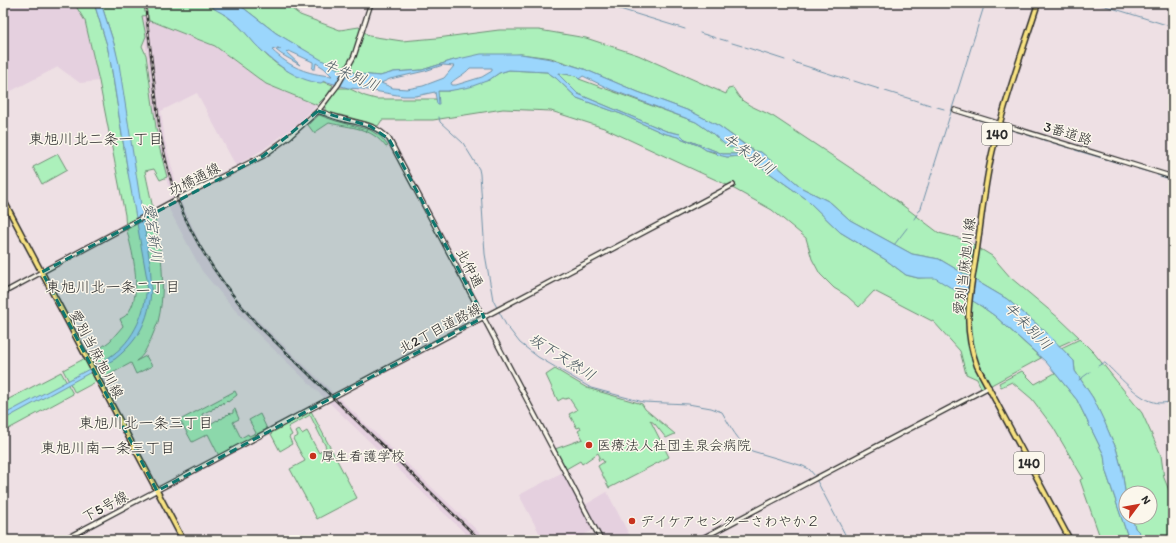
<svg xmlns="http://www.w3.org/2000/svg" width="1176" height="543" font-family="Itim,'Klee One',sans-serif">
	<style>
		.built { fill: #e5d0df }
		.green { fill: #acf0bb; stroke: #6c8e73 }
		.water { fill: #9bd6fc; stroke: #6e92a8; fill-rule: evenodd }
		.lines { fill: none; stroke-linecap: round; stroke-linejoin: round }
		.stream { stroke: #6e92a8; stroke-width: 1 }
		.minor-casing { stroke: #2b2b2b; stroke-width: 6 }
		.major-casing { stroke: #2b2b2b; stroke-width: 7 }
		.minor { stroke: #fbf7ec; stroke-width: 3.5 }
		.major { stroke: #f7e281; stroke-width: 4 }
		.rail-casing { stroke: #2b2b2b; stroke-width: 2.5 }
		.rail { stroke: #fbf7ec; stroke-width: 1; stroke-dasharray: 3; stroke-linecap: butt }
		.marked { fill: #0f766e; fill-opacity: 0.2; stroke: #0f766e; stroke-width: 3; stroke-dasharray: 8 5; stroke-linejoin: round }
		.poi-dot { fill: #c8321e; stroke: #fbf7ec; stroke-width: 1.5 }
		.labels { text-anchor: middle; stroke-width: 3; stroke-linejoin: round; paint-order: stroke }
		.shield { fill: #fbf7ec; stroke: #696865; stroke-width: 1 }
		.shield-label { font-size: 13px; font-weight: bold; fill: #2b2b2b }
		.street-label { font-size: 14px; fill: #2b2b2b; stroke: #fbf7ec }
		.poi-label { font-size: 14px; fill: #2b2b2b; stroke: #fbf7ec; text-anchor: start }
		.water-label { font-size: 15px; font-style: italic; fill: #47565f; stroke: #fbf7ec }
		.neighbourhood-label { font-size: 15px; fill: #2b2b2b; stroke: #fbf7ec }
	</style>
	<rect width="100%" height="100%" fill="#eee0e4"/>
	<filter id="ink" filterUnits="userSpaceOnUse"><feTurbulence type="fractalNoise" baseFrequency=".025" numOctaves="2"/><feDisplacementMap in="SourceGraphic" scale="8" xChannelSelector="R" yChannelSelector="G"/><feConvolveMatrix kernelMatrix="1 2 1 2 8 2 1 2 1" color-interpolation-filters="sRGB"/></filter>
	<g filter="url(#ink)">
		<!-- built -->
		<g class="built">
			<path d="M 3,3 L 74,3 L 85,21 L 99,81 L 80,83 L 58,67 L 9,92 L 3,82 Z"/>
			<path d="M 148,15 L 149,21 L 154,22 L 215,46 L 266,84 L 317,105 L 298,124 L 264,149 L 236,166 L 197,93 L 161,111 L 165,141 L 181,202 L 205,254 L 228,287 L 251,314 L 487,540 L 472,540 L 262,338 L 235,310 L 202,271 L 170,211 L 167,201 L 173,197 L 167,182 L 158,142 L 145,40 L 146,36 L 142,16 Z"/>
			<path d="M 563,472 L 593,530 L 574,540 L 543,540 L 519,495 Z"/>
			<path d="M 607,492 L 632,540 L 603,540 L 585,505 Z"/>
			<path d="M 710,530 L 715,540 L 691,540 Z"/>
		</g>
		<!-- green -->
		<g class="green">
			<path d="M 74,3 L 94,3 L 107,45 L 111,65 L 128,173 L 142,216 L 115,47 L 101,3 L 213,3 C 219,13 229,17 238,25 C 255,42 269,63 292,73 C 304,79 320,80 333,85 L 328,94 L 317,105 L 266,84 L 215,46 L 154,22 L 149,21 L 148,15 L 142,16 L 146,36 L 142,46 L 146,55 L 158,142 L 167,177 L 160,180 L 154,169 L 145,171 C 155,220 170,273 158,322 C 156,328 153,333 151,339 C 146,348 145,355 136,361 L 146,356 L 152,366 L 136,374 L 131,363 L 75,393 L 63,370 L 91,355 L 110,341 L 123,326 L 120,319 C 122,318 126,316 127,314 C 142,297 134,258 129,239 C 127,230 125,223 125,215 L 99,81 L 85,21 Z"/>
			<path d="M 237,3 L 284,3 L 300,15 L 340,30 L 359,27 L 369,36 L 402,41 L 437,38 L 499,30 L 539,30 L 586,38 L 638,55 L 726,94 L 728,89 L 733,88 C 736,92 739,98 743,101 C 752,108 764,111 774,117 L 876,185 L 939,233 L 966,240 L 992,256 L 1011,278 L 1060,319 L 1079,337 L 1059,346 L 1046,332 L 1007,299 L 939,259 L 912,254 L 850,220 L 830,202 L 802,188 L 761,152 L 754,151 L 719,126 L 692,112 L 638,92 L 584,69 L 551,58 L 521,54 L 454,60 L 422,70 L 394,72 L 380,76 L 359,74 L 347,70 L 344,74 L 276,33 Z"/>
			<path d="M 509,70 L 547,72 L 556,78 L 577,98 L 621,114 L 663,133 L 678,137 L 700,146 L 706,150 L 727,157 L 743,156 L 754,162 L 805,198 L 840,232 L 886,260 L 906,275 L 918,278 L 935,277 L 981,306 L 995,316 L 1041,358 L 982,390 L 977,379 L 966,374 L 960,351 L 934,322 L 874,291 L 859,307 L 847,296 L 834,288 L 820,274 L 812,259 L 806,238 L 772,210 L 727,185 L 604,128 L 551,111 L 503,109 L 433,120 L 382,120 L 378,126 L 367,122 L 325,111 L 325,107 L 338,88 L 348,88 L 365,96 L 376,99 L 438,99 L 437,91 L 448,91 L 489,80 L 499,73 Z"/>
			<path d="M 559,73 L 576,76 L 579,79 L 696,122 L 712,133 L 723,143 L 734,147 L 741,154 L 723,154 L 685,139 L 680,134 L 666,131 L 578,94 L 560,76 Z"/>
			<path d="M 319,115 L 336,121 L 370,130 L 381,137 L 388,146 L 386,147 C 371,127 352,128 329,123 L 314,133 L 308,125 Z"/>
			<path d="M 58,154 L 67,170 L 42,184 L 33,167 Z"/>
			<path d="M 1080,339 L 1094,353 L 1142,413 L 1161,455 L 1164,478 L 1173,500 L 1173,540 L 1147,540 L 1135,528 L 1132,517 L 1150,517 L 1150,493 L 1126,493 L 1126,498 L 1122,470 L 1116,448 L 1093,398 L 1075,371 L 1074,361 L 1061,348 Z"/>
			<path d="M 555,369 L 587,388 L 642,404 L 645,409 L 675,434 L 666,438 L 655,424 L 650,420 L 669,457 L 609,488 L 598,466 L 604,462 L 602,459 L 599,461 L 598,458 L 600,457 L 598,453 L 582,464 L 580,461 L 566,469 L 555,449 L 583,439 L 578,431 L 581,429 L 580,427 L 577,428 L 569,414 L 577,410 L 569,398 L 565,399 L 563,398 L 558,401 L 546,375 Z"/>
			<path d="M 1022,371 L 1035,384 L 1055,373 L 1077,400 L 1104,455 L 1106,472 L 1129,540 L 1101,540 L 1080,480 L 1083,478 L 1053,427 L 1032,399 L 1012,382 L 1001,387 L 999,383 Z"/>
			<path d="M 61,372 L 73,394 L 3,432 L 3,402 Z"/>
			<path d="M 235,391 L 237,395 L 228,402 L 227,401 L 224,404 L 223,402 L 221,405 L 220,404 L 217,407 L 216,406 L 214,409 L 213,408 L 211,411 L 210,410 L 202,414 L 203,418 L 209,415 L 210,419 L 209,418 L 205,422 L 207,426 L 217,420 L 218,421 L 219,420 L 220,418 L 221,419 L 223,418 L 224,416 L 224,417 L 226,416 L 227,414 L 228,415 L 230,413 L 231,414 L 233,413 L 233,410 L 235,409 L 239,419 L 233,422 L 241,438 L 248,434 L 249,436 L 256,433 L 249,420 L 260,414 L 268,431 L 219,456 L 208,434 L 192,442 L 180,420 Z"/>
			<path d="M 311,411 L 357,498 L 317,519 L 290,469 L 305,461 L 293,439 L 298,436 L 296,432 L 299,430 L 302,434 L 307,431 L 319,453 L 326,447 L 310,415 L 288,427 L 292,435 L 289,437 L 292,444 L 280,451 L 271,434 L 273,432 Z"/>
		</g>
		<!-- water -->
		<g class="water">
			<path d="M 94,3 L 101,3 L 115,47 L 119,64 L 150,263 C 154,304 148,333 115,359 L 3,420 L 3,415 C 26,403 48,391 71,379 C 83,372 96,366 108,358 C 135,341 147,310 147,279 L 128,173 L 111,65 L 107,45 Z"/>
			<path d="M 213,3 L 237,3 L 276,33 L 320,59 L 338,69 L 359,74 L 380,76 L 394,72 L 422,70 L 454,60 L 481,54 L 521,54 L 551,59 L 584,69 L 638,92 L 692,112 L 719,126 L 753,151 L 761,152 L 802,188 L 830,202 L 850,220 L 912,254 L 939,259 L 1007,299 L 1046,332 L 1074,361 L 1075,371 L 1093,398 L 1105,423 L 1110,435 L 1116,448 L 1122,470 L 1126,498 L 1126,517 L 1132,517 L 1135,528 L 1147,540 L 1129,540 L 1106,472 L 1104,455 L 1077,400 L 1046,362 L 995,316 L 981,306 L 935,278 L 918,278 L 906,275 L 886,260 L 840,232 L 805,198 L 754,162 L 743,156 L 727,157 L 718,155 L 715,152 L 706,150 L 700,146 L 678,137 L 663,133 L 621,114 L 577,98 L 556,78 L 547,72 L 509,70 L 499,73 L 489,80 L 470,87 L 448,91 L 438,91 L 439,104 L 437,104 L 435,92 L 416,96 L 403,96 L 362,89 L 348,88 L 324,81 L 321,83 C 296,81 273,62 255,44 C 248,36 241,27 232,20 C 227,15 219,12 213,8 ZM 278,48 L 281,49 L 276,50 L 281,54 L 300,65 L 286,52 L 289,51 L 313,62 L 313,66 L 312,69 L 315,69 L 316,63 L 324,68 L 332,76 C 307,74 291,68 272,50 ZM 443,65 L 454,66 L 444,78 L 423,86 L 407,89 L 393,88 L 381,83 L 390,79 L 425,71 ZM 470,68 L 492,68 L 492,71 L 482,77 L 456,85 L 452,85 L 451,83 C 457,77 464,75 470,68 ZM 559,73 L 576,76 L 579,79 L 583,76 L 612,90 L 696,122 L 712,133 L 723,143 L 730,148 L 734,147 L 741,154 L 723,154 L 685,139 L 680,134 L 666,131 L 578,94 L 560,76 Z"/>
		</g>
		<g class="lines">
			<!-- stream -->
			<g class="stream">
				<path d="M 1095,3 L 1096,4"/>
				<path d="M 1099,4 L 1173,27"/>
				<path d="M 610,6 L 685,29"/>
				<path d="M 700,33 L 716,38"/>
				<path d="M 720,39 L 727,41"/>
				<path d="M 732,43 L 742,46"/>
				<path d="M 745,47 L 785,60"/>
				<path d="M 793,62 L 849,80"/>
				<path d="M 854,81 L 879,89"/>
				<path d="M 885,91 L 930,105"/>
				<path d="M 937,107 L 944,109"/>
				<path d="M 958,113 L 982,121"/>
				<path d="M 439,117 L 440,122 L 463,143 L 479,169 L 480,174 L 485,254 L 493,300 L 506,325 L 520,343 L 538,357 L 591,388 L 643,402 L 688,404 L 711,408 L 722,412 C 730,426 738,442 752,451 L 803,466 L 809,469 L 815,476"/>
				<path d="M 1008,129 L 1021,133"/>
				<path d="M 1025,134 L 1033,137"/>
				<path d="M 1041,139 L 1046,141"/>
				<path d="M 1050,142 L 1070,148"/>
				<path d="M 1075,150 L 1122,164"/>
				<path d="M 1138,169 L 1152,173"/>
				<path d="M 1157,175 L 1173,180"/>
				<path d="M 914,219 L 921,208 L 985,3"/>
				<path d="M 894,245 L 907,228"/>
				<path d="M 1098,366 L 1103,363 L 1105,363 C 1118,375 1137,398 1154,402 C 1160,404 1167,402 1173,402"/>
				<path d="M 1079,380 L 1090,372"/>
				<path d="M 817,481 L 848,540"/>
			</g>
			<defs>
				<g id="minor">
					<path d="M 955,110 L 1173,177"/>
					<path d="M 318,111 C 325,113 332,116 339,118 C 359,124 374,123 389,139 L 601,540"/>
					<path d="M 3,293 L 177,199 L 263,156 L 290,136 L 318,111 L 338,85 L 354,56 L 371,3"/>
					<path d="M 63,540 L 733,185"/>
					<path d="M 699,540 L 989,387"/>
				</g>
				<g id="major">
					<path d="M 1038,3 C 1023,50 1006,97 994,145 C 985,179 982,215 977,249 C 971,291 961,324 977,366 L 1070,540"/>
					<path d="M 3,199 L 183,540"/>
				</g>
			</defs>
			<!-- minor casing -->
			<use href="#minor" class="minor-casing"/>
			<!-- major casing -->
			<use href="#major" class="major-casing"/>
			<!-- minor -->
			<use href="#minor" class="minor"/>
			<!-- major -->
			<use href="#major" class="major"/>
			<defs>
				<path id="rail" d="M 145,3 L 160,133 C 165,156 169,180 178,201 C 196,247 223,286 256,323 L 480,540"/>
			</defs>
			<!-- rail casing -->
			<use href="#rail" class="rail-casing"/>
			<!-- rail -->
			<use href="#rail" class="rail"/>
		</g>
	</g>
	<!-- marked area -->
	<path class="marked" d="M 318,111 L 370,126 L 389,139 L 484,317 L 157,491 L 42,272 L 263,156 Z"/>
	<!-- markers -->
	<g class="poi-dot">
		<circle cx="589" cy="445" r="4"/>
		<circle cx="313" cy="456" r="4"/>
		<circle cx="632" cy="521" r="4"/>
	</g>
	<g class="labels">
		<!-- shield labels -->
		<g class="shield">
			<rect x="982" y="123" width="30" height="22" rx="3"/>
			<rect x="1014" y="452" width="30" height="22" rx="3"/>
		</g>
		<g class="shield-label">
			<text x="997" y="139">140</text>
			<text x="1029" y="468">140</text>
		</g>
		<!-- street labels -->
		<g class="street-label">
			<text transform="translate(1068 133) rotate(17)" y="5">3番道路</text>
			<text transform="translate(194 179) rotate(-27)" y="5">功橋通線</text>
			<text transform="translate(964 266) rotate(-83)" y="5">愛別当麻旭川線</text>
			<text transform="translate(470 268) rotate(62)" y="5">北仲通</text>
			<text transform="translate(440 328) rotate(-28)" y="5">北2丁目道路線</text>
			<text transform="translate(97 354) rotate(62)" y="5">愛別当麻旭川線</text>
			<text transform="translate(105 506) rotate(-28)" y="5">下5号線</text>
		</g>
		<!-- poi labels -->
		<g class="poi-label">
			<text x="597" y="450">医療法人社団圭泉会病院</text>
			<text x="321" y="461">厚生看護学校</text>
			<text x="640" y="526">デイケアセンターさわやか２</text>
		</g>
		<!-- water labels -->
		<g class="water-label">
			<text transform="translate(351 75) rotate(23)" y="5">牛朱別川</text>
			<text transform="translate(749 154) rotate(36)" y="5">牛朱別川</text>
			<text transform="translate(153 233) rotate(82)" y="5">愛宕新川</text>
			<text transform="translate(1028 326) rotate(45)" y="5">牛朱別川</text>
			<text transform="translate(562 357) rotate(32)" y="5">坂下天然川</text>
		</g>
		<!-- neighbourhood labels -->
		<g class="neighbourhood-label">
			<text x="96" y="144">東旭川北二条一丁目</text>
			<text x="113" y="292">東旭川北一条二丁目</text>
			<text x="146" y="428">東旭川北一条三丁目</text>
			<text x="108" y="453">東旭川南一条三丁目</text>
		</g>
	</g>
	<!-- margin -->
	<rect width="1176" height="543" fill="none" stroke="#fbf7ec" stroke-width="16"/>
	<rect x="8" y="8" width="1160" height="527" fill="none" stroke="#2b2b2b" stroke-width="1.5" filter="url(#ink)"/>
	<!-- north arrow -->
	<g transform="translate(1138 505) rotate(58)"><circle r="19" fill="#fbf7ec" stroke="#a8a59f"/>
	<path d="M0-3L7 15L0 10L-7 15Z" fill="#c8321e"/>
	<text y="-6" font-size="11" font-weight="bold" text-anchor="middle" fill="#2b2b2b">N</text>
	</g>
</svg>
